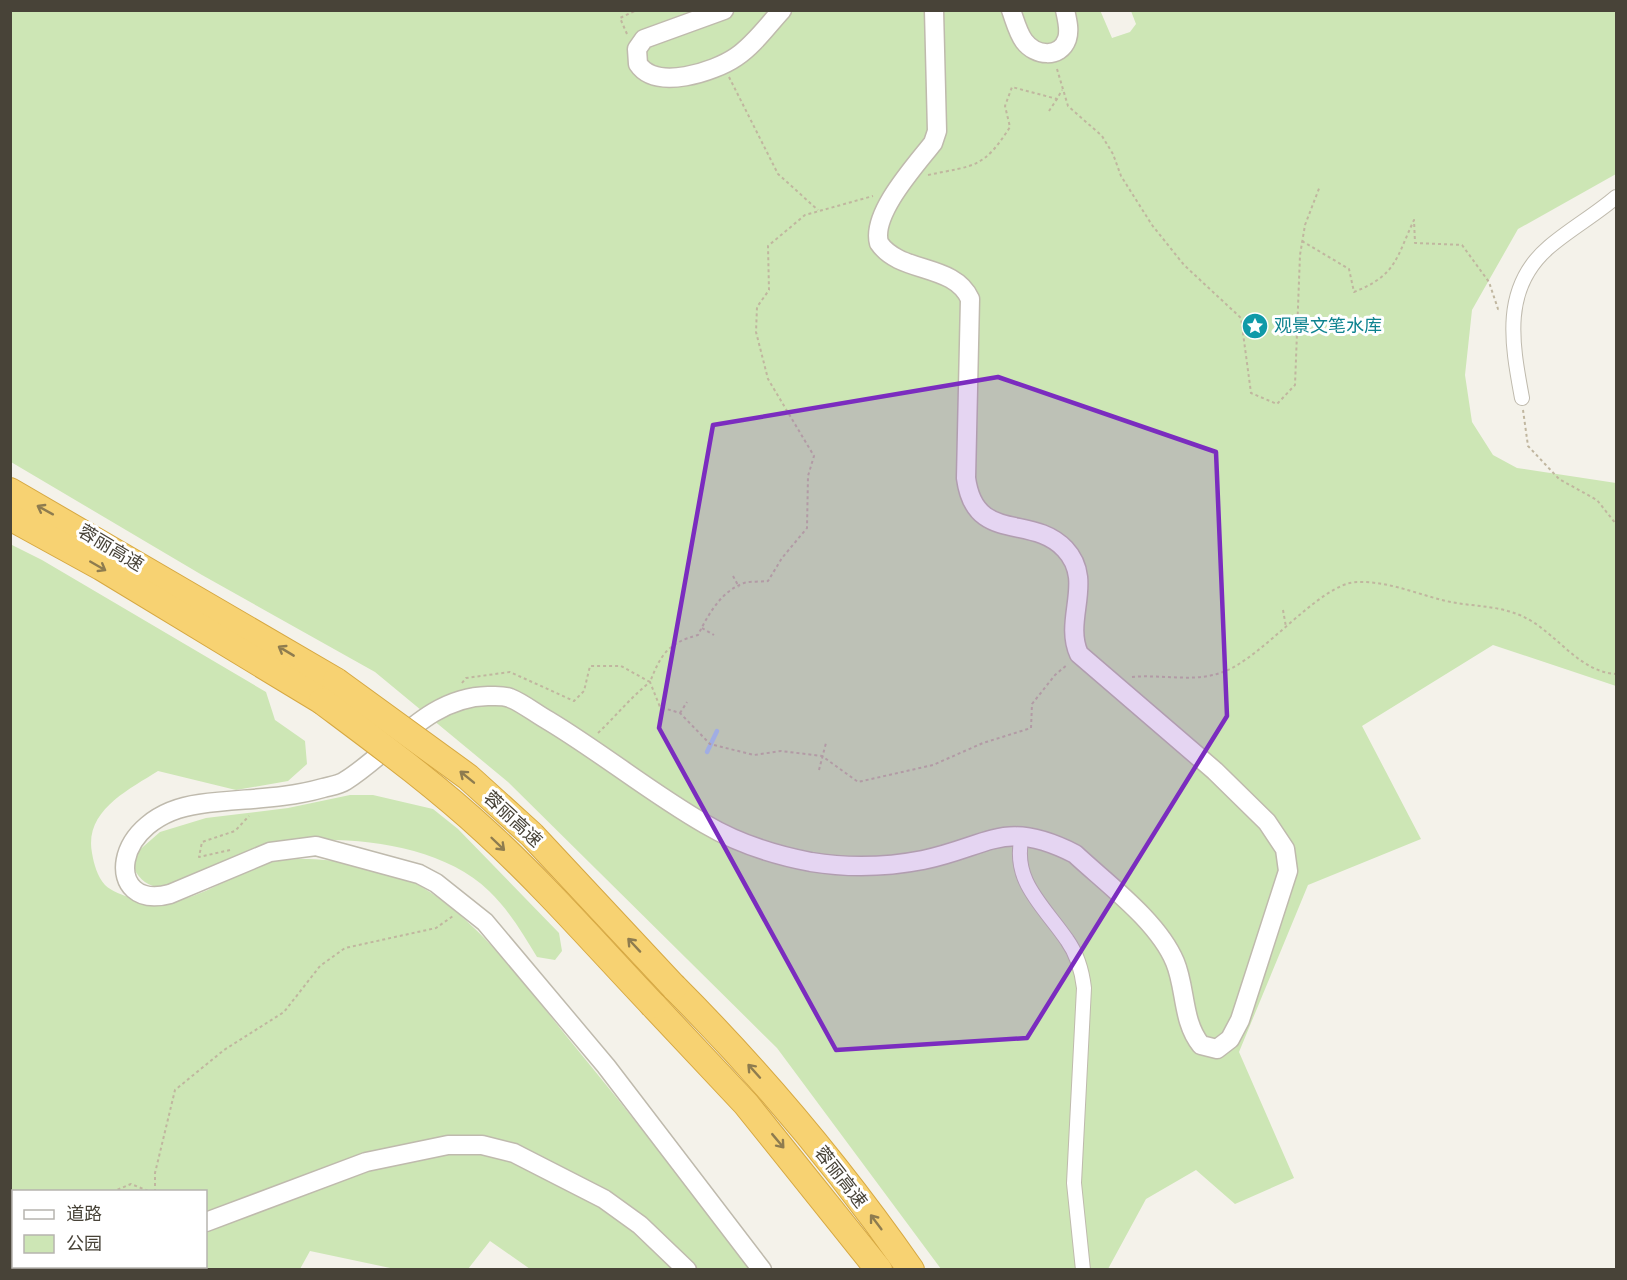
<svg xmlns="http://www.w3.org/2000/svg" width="1627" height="1280" font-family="Inter,'Noto Sans SC',sans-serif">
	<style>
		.green { fill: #cde6b5; fill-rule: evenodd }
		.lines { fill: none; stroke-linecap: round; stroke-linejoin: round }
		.stream { stroke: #aaceed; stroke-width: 4.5 }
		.minor-casing { stroke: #bfbaad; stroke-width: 16 }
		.tertiary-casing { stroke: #bfbaad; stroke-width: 21 }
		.motorway-casing { stroke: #d6a842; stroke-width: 28 }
		.path { stroke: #c0b69f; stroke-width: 2; stroke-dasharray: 3 3; stroke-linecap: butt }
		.minor { stroke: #fff; stroke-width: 14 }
		.tertiary { stroke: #fff; stroke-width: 18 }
		.motorway { stroke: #f7d272; stroke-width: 26 }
		.motorway-bridge-casing { stroke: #d6a842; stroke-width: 28; stroke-linecap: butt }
		.motorway-bridge { stroke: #f7d272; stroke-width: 26 }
		.oneway { stroke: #8e7c4f }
		.marked { fill: #7b2cbf; fill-opacity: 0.2; stroke: #7b2cbf; stroke-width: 4.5; stroke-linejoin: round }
		.labels { text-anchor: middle; stroke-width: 6; stroke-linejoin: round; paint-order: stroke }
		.culture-label { font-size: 18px; fill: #0d838f; stroke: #fff; text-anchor: start }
		.street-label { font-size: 18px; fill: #484338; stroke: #fff }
	</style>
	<rect width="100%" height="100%" fill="#f4f2ea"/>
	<!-- green -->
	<g class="green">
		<path d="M 1100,10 L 1112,38 L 1130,32 L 1136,24 L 1131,11 L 1616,11 L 1616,174 L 1518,229 L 1472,310 L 1465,375 L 1472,422 L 1493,455 L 1517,468 L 1616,483 L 1616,686 L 1493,645 L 1362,726 L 1421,839 L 1308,885 L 1239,1052 L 1294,1178 L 1235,1204 L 1196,1170 L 1146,1199 L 1108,1269 L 941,1269 L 777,1048 L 508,782 L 375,672 L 202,575 L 11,462 L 11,11 Z"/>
		<path d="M 10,544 L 42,560 L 266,692 L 275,720 L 305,741 L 307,764 L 288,781 L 236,790 L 158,771 C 128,790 84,811 92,853 C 94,864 97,876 105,885 C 111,891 124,896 132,898 C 139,900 148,905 155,904 C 197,903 233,873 272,862 C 302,854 370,863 399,875 C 472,908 523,983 572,1043 C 633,1117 692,1193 750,1269 L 530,1269 L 490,1241 L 468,1269 L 395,1269 L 310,1251 L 300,1269 L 11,1269 ZM 14,1192 L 206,1192 L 206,1266 L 14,1266 Z"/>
		<path d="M 350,795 L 373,795 L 433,809 L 458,829 L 559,933 L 562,951 L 555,960 L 537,957 C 523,934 509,910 489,891 C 447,850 372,838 314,840 C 291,841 259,856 236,862 C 224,866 164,887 158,887 C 144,885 137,876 132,864 L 136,853 L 160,832 L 206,818 L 288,808 Z"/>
	</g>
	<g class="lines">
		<!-- stream -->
		<path class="stream" d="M 707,752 L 717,731"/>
		<defs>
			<g id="minor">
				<path d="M 1522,398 C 1512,344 1501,288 1549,247 C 1570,229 1595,215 1616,197"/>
				<path d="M 1022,836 C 1011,881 1044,906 1067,940 C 1077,954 1082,971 1084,988 L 1074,1183 L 1083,1270"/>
			</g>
			<g id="tertiary">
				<path d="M 724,10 L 644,39 L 637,49 L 638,64 C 656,91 714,72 736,57 C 754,45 768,25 782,10"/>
				<path d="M 1011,10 C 1015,21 1018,33 1024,41 C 1035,56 1060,59 1067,39 C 1070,30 1067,19 1065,10"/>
				<path d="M 206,1222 L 366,1162 L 448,1145 L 482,1145 L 514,1153 L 604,1199 L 640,1225 L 687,1270"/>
				<path d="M 73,1266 L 77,1270"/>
				<path d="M 762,1270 L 606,1066 L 485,922 L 436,883 L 419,874 L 316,846 L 270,852 L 170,894 C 104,912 108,816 200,804 C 242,798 281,800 323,788 C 330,786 339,785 345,781 C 392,752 427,697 488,696 C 495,696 503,695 510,698 C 523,703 536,714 549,721 C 602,753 651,793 705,824 C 737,843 774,855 811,862 C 848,868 887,867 923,860 C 990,846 1004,818 1075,854 C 1107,884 1158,921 1175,962 C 1186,988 1182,1022 1201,1045 L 1217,1049 L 1230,1039 L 1240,1020 L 1288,871 L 1285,849 L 1267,822 L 1215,771 L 1079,654 C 1063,619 1095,581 1065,549 C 1031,513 975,545 966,478 L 970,299 C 954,263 900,274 879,243 C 871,214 915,166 933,143 L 937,131 L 934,10"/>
			</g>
			<g id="motorway">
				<path d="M 10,491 L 336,681"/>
				<path d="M 10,517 L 101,567 L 322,701"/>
				<path d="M 674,987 C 761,1074 840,1168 911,1270"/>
				<path d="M 653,1005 L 746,1104 L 879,1270"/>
			</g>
		</defs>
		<!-- minor casing -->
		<use href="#minor" class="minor-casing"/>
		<!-- tertiary casing -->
		<use href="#tertiary" class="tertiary-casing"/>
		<!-- motorway casing -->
		<use href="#motorway" class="motorway-casing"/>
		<!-- path -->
		<g class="path">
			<path d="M 627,34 L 620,18 L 637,10"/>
			<path d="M 1057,69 L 1068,106 L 1102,136 L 1113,154 L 1121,176 L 1152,225 L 1184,265 L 1241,318 L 1251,393 L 1277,404 L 1295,385 L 1300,255 L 1305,225 L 1320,186"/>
			<path d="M 729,77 L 778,174 L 818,210"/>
			<path d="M 1049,111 L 1057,99"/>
			<path d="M 928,175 C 975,165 983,169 1010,127 L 1005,106 L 1012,87 L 1057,99 L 1062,90"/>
			<path d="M 1302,241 L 1349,269 L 1354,292 C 1397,275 1396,258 1414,220 L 1415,243 L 1462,245 L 1489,282 L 1498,309 L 1501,310"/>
			<path d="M 1523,410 L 1528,446 L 1559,479 L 1597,500 L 1616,524"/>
			<path d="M 733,576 L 739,587"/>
			<path d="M 1283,610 L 1286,627"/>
			<path d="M 702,628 L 714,635"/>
			<path d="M 1132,677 C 1162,674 1194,683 1223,672 C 1263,658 1320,583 1357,582 C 1388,581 1417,594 1446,601 C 1478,608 1504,604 1533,622 C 1561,640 1582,672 1616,674"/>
			<path d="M 462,683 L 466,678 L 510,672 L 574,701 L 584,691 L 590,666 L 621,666 L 650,682 C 661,654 668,643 698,635 C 708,615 721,591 744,583 C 751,581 761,582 768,581 L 782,558 L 807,528 L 808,476 L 814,456 L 768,379 L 756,332 L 757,307 L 769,290 L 768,246 L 805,215 L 873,196"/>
			<path d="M 680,713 L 687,702"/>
			<path d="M 598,733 C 616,716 630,698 650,682 L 660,707 L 680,713 L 710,744 L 754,755 L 781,751 L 822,756 L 858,782 L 933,765 L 983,743 L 1031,728 L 1032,704 L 1055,675 L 1068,664"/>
			<path d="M 819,770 L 826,743"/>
			<path d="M 230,850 L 199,857 L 202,842 L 235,831 L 249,816"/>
			<path d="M 112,1192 L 131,1184 L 151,1192"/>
			<path d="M 155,1192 L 155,1173 L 175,1090 L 224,1050 L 284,1012 L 320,966 L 345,948 L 436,928 L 453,916"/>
		</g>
		<!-- minor -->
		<use href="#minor" class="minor"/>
		<!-- tertiary -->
		<use href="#tertiary" class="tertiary"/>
		<!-- motorway -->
		<use href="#motorway" class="motorway"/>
		<defs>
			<g id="motorway-bridge">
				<path d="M 336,681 L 468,777 L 532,835 L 674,987"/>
				<path d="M 322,701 C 378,743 434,784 486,832 C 545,886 598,947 653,1005"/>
			</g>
		</defs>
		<!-- motorway-bridge casing -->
		<use href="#motorway-bridge" class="motorway-bridge-casing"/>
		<!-- motorway-bridge -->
		<use href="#motorway-bridge" class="motorway-bridge"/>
	</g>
	<!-- one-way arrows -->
	<defs><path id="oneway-shaft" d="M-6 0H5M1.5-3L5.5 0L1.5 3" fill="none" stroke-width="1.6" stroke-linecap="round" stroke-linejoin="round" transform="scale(1.5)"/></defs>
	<g class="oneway">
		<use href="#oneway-shaft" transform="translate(45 510) rotate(-151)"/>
		<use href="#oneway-shaft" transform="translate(98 566) rotate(30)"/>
		<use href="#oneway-shaft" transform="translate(286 651) rotate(-149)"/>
		<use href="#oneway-shaft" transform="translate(467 777) rotate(-141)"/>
		<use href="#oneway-shaft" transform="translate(498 844) rotate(44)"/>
		<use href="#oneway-shaft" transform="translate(634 945) rotate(-133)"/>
		<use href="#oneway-shaft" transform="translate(754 1071) rotate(-132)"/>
		<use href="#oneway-shaft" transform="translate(778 1141) rotate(50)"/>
		<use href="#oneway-shaft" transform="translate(876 1222) rotate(-127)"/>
	</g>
	<!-- marked area -->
	<path class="marked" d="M 998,377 L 1216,452 L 1227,716 L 1027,1038 L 836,1050 L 659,728 L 713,425 Z"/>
	<!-- icons -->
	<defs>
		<symbol id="sight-disc" viewBox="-11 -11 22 22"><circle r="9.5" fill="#0f9aa8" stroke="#fff"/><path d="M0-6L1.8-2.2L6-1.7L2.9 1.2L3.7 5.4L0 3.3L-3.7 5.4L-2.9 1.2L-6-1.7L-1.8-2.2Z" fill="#fff"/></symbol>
	</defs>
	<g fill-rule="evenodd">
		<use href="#sight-disc" x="1240" y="311" width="30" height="30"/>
	</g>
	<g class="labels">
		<!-- culture labels -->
		<g class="culture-label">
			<text x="1274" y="332">观景文笔水库</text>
		</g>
		<!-- street labels -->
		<g class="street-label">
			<text transform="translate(111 548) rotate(31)" y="6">蓉丽高速</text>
			<text transform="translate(513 819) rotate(43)" y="6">蓉丽高速</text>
			<text transform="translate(841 1177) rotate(52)" y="6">蓉丽高速</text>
		</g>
	</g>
	<!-- border -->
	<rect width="1627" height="1280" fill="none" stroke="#484338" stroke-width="24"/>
	<!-- legend -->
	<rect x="12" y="1190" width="195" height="78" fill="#ffffff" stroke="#b6b4af" stroke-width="1.5"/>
	<rect x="24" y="1210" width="30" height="9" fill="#ffffff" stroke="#b6b4af" stroke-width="1.5"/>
	<text x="66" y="1220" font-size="18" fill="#484338">道路</text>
	<rect x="24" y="1235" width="30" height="18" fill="#cde6b5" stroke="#b6b4af" stroke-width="1.5"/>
	<text x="66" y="1250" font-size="18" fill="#484338">公园</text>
</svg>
